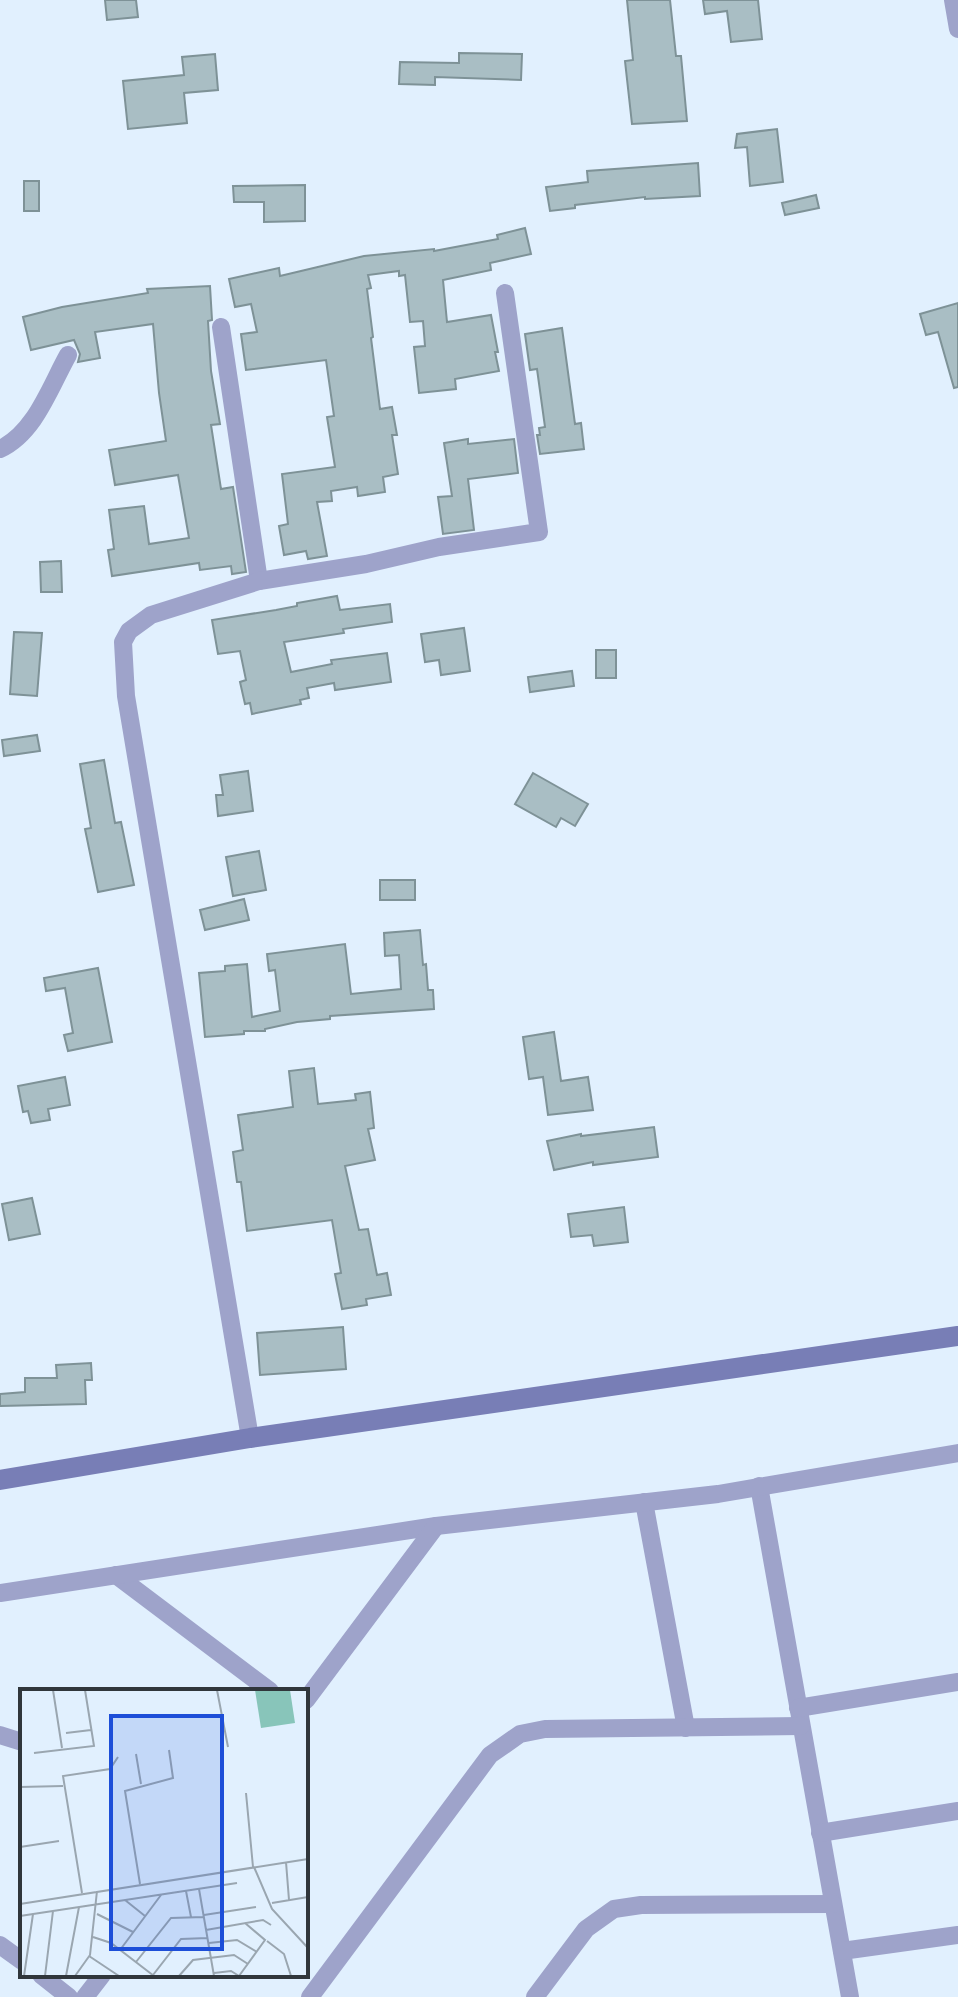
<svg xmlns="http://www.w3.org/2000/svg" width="958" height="1997" font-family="'PT Sans Narrow',sans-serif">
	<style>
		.building { fill: #a9bec4; stroke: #7e9297; stroke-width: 2 }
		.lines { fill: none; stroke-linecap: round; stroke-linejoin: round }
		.street { stroke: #9ea3ca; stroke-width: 18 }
		.secondary { stroke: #787eb6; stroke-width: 20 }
		.inset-road { fill: none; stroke: #9aa6b0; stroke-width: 2 }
		.view { fill: #1d4ed8; fill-opacity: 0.15; stroke: #1d4ed8; stroke-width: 4 }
		.inset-edge { fill: none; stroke: #30363b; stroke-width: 4 }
	</style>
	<rect width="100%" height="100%" fill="#e1f0fe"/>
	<!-- building -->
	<g class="building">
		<path d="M 105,0 L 136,0 L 138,17 L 107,20 Z"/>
		<path d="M 627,0 L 670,0 L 676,56 L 681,56 L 687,121 L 632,124 L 625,61 L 633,60 Z"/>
		<path d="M 703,0 L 758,0 L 762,39 L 731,42 L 727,11 L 705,14 Z"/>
		<path d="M 459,53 L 522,54 L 521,80 L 435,77 L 435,85 L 399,84 L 400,62 L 459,63 Z"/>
		<path d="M 215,54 L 218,90 L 184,93 L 187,123 L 128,129 L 123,81 L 184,75 L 182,57 Z"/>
		<path d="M 777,129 L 783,182 L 750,186 L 747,147 L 735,148 L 737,134 Z"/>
		<path d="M 698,163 L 700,196 L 645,199 L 645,197 L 575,205 L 575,208 L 550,211 L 546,187 L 588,182 L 587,171 Z"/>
		<rect x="24" y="181" width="15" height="30"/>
		<path d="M 305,185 L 305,221 L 264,222 L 264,202 L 234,202 L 233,186 Z"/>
		<path d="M 816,195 L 819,208 L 785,215 L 782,203 Z"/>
		<path d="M 525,228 L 531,254 L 490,263 L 491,270 L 443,280 L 447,322 L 491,315 L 498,352 L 495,352 L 499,371 L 455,379 L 456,389 L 419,393 L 414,347 L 425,346 L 423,321 L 410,322 L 405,275 L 399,276 L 399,271 L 368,275 L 371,288 L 367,289 L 373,337 L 371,338 L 380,409 L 392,407 L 397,435 L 392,435 L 398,474 L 383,477 L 385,492 L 358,496 L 357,487 L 331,491 L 332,501 L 317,502 L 327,556 L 308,559 L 306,551 L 284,555 L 279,526 L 288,524 L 282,474 L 335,467 L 327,417 L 334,416 L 326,360 L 246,370 L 241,334 L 257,332 L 251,304 L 235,307 L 229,279 L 279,268 L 280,276 L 364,256 L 434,249 L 434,251 L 498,239 L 497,235 Z"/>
		<path d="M 210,286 L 212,320 L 208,321 L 211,371 L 220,424 L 211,425 L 221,489 L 233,487 L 246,572 L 232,574 L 231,566 L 200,570 L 199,563 L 112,576 L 108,550 L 114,549 L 109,510 L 144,506 L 149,544 L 189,538 L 178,475 L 115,485 L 109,450 L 166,441 L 159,393 L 153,324 L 95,332 L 100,358 L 78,362 L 80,354 L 74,340 L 31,350 L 23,317 L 62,307 L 148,293 L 147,289 Z"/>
		<path d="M 958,303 L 958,387 L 954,388 L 938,332 L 926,335 L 920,314 Z"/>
		<path d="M 562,328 L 575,424 L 581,423 L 584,449 L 540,454 L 537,435 L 540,435 L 539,428 L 545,427 L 537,369 L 530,370 L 525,334 Z"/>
		<path d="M 468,439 L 468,444 L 514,439 L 518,473 L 468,479 L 474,530 L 443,534 L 438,497 L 452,496 L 444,443 Z"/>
		<path d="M 61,561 L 62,592 L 41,592 L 40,562 Z"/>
		<path d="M 337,596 L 340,610 L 390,604 L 392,622 L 343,629 L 344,633 L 284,642 L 291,672 L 332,664 L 331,660 L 387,653 L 391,682 L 335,690 L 334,683 L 307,688 L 309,698 L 300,700 L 301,704 L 252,714 L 250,703 L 245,704 L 240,682 L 246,680 L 240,651 L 218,654 L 212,620 L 276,610 L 297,606 L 297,603 Z"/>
		<path d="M 464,628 L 470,671 L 441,675 L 439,660 L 425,662 L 421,634 Z"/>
		<path d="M 14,632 L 42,633 L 37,696 L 10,694 Z"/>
		<rect x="596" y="650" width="20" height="28"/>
		<path d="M 572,671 L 574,686 L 530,692 L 528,677 Z"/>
		<path d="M 37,735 L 40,751 L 4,756 L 2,740 Z"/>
		<path d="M 104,760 L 115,823 L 121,822 L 134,885 L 98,892 L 85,829 L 91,828 L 80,764 Z"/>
		<path d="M 248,771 L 253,811 L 218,816 L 216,795 L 223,795 L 220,775 Z"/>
		<path d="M 533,773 L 588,804 L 575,826 L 561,818 L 556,827 L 515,804 Z"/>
		<path d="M 259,851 L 266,890 L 233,896 L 226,857 Z"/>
		<rect x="380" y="880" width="35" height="20"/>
		<path d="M 244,899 L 249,920 L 205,930 L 200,910 Z"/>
		<path d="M 420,930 L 423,965 L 426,964 L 428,990 L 433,990 L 434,1009 L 330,1016 L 330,1019 L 297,1022 L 265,1029 L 265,1031 L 244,1031 L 244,1034 L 205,1037 L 199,973 L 225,971 L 225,966 L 247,964 L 252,1017 L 280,1011 L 275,970 L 269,971 L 267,954 L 345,944 L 351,994 L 401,989 L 399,955 L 385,956 L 384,933 Z"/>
		<path d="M 98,968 L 112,1042 L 68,1051 L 64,1035 L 73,1033 L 65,988 L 46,991 L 44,978 Z"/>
		<path d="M 554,1032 L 561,1081 L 588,1077 L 593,1110 L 548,1115 L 543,1077 L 529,1079 L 523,1037 Z"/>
		<path d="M 314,1068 L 318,1104 L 356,1100 L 355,1094 L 370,1092 L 374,1128 L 368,1129 L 375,1160 L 345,1166 L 359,1230 L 368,1229 L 377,1275 L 387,1273 L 391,1295 L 366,1299 L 367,1305 L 342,1309 L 335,1274 L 341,1273 L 332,1220 L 247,1231 L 241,1182 L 237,1182 L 233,1152 L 243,1150 L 238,1115 L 293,1107 L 289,1071 Z"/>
		<path d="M 65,1077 L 70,1105 L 48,1109 L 50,1120 L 31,1123 L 28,1111 L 23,1112 L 18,1086 Z"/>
		<path d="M 654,1127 L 658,1157 L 593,1165 L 593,1162 L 554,1170 L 547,1141 L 581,1134 L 581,1136 Z"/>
		<path d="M 32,1198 L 40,1234 L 9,1240 L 2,1204 Z"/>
		<path d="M 624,1207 L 628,1242 L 594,1246 L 592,1235 L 571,1237 L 568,1214 Z"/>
		<path d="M 343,1327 L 346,1369 L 260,1375 L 257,1333 Z"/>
		<path d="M 91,1363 L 92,1380 L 85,1380 L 86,1404 L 0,1406 L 0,1394 L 25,1392 L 25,1378 L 57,1378 L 56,1365 Z"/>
	</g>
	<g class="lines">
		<!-- street -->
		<g class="street">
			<path d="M 953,0 L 958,29"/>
			<path d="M 221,327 L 259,581"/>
			<path d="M 0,449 C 35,433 50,387 68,355"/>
			<path d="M 250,1438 L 126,696 L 123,642 L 129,631 L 151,615 L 259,581 L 366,564 L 439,547 L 539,532 L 505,293"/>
			<path d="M 759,1486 L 850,1997"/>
			<path d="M 644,1502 L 686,1728"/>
			<path d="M 116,1575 L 270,1691"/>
			<path d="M 0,1593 L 436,1526 L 718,1494 L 958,1453"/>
			<path d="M 306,1700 L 436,1526"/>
			<path d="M 798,1708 L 958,1682"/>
			<path d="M 0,1735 L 22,1742"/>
			<path d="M 820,1833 L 958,1811"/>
			<path d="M 0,1945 L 22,1961"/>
			<path d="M 842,1951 L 958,1935"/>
			<path d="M 41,1975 L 69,1997"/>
			<path d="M 85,1997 L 102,1975"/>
			<path d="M 310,1997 L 490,1755 L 520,1734 L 545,1729 L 801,1726"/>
			<path d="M 535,1997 L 586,1929 L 614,1909 L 641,1905 L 833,1904"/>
		</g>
		<!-- secondary -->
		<path class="secondary" d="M 0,1480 L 250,1438 L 958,1336"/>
	</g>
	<!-- overview -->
	<g transform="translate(20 1689)">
		<rect width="288" height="288" fill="#e1f0fe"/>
		<path d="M 235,1 L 270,1 L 275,34 L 241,39 Z" fill="#88c5ba"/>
		<path class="inset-road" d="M 33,1 L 42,59M 197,1 L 208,58M 46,44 L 71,41M 14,64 L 74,57 L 65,1M 116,65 L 121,95M 0,98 L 43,97M 226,104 L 233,178M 0,158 L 39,152M 266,173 L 269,211M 234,178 L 252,220 L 288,259M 120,195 L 105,102 L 153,89 L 149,61M 179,200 L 194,287M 166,202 L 171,228M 62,204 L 43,87 L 90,80 L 98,68M 105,211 L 125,227M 252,214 L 288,208M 0,215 L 288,170M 77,225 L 113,243M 184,226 L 236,218M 0,227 L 217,194M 186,241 L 243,231 L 251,236M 73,248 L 91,254 L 134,287M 247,252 L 264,265 L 271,287M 189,254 L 217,251 L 237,263M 100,261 L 141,206M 69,267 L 99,287M 116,273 L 151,229 L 184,228M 194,284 L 211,282 L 219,287M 133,286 L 161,250 L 188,249M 4,287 L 13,225M 25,287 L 33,222M 46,287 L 59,218M 55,287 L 70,266 L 77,202M 159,287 L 173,271 L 214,266 L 228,275M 219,287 L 245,251 L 225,234"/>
		<path class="view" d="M 91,27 L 202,27 L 202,260 L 91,260 Z"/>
		<rect width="288" height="288" class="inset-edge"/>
	</g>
</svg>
